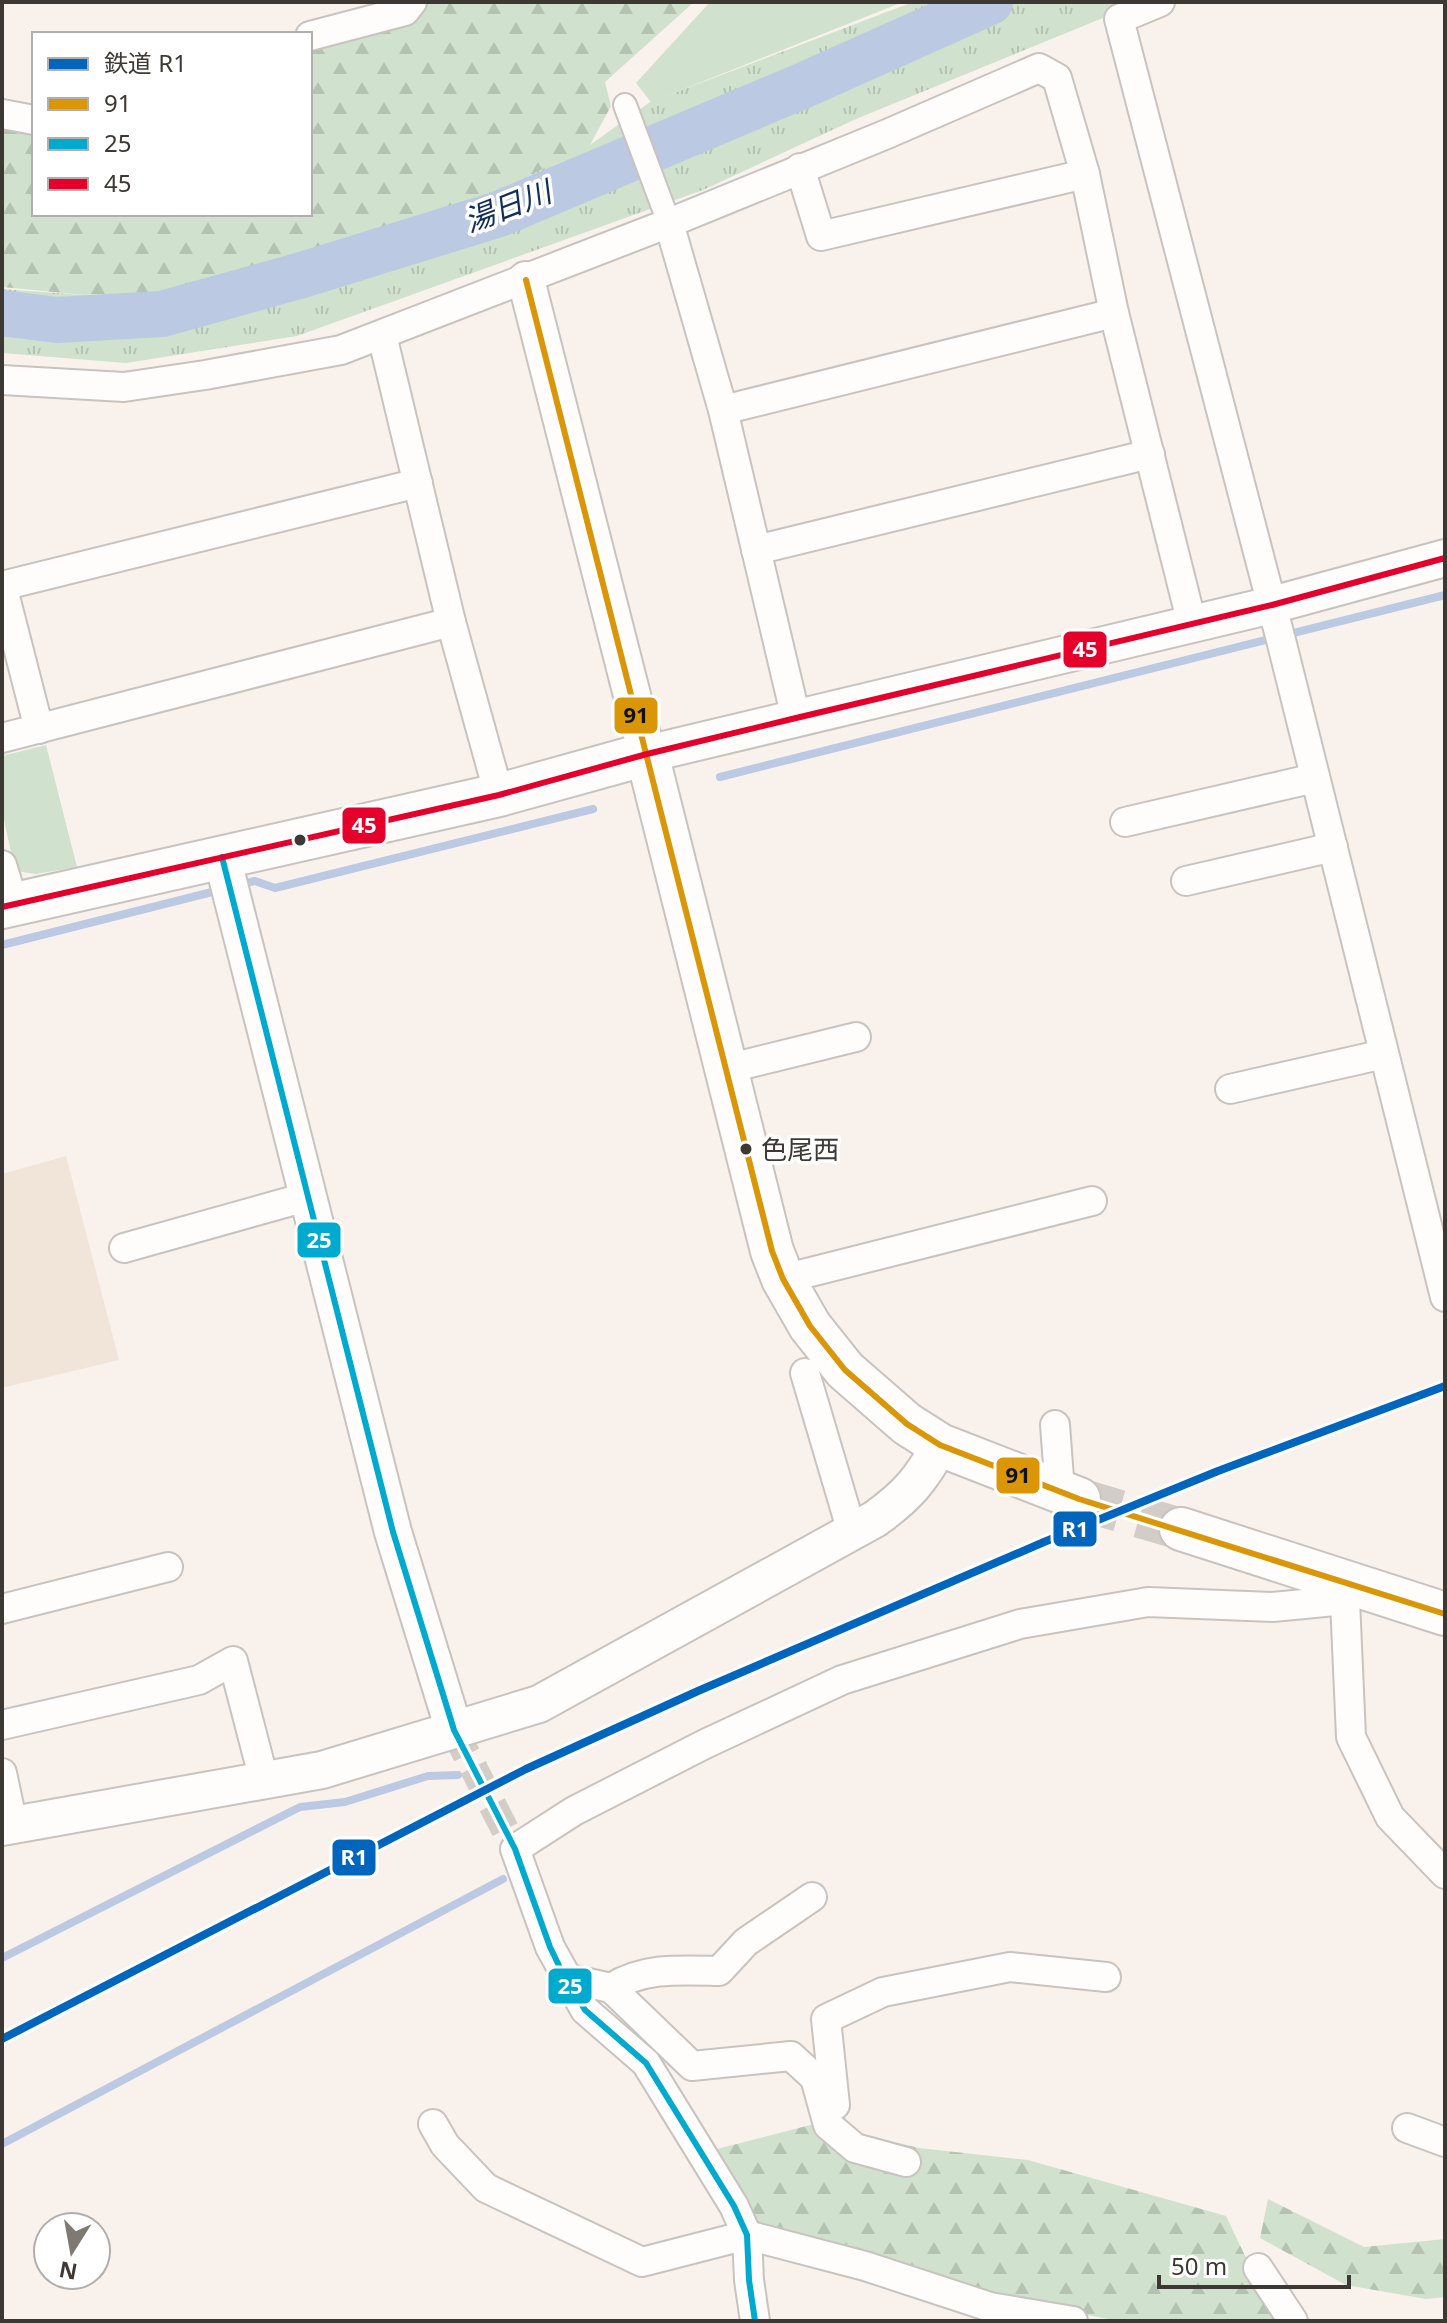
<svg xmlns="http://www.w3.org/2000/svg" width="1447" height="2323" font-family="'Noto Sans','Noto Sans JP',sans-serif">
	<style>
		.education { fill: #f0e5d8 }
		.grass { fill: url(#grass-tufts) }
		.forest { fill: url(#forest-firs) }
		.green { fill: #d0e1cd }
		.lines { fill: none; stroke-linecap: round; stroke-linejoin: round }
		.stream { stroke: #bbc9e2; stroke-width: 8 }
		.river { stroke: #bbc9e2; stroke-width: 46 }
		.minor-tunnel { stroke: #d3cdc7; stroke-width: 28; stroke-dasharray: 28 14; stroke-linecap: butt }
		.secondary-tunnel { stroke: #d3cdc7; stroke-width: 42; stroke-dasharray: 42 21; stroke-linecap: butt }
		.pedestrian-casing { stroke: #c9c3bf; stroke-width: 26 }
		.minor-casing { stroke: #c9c3bf; stroke-width: 32 }
		.tertiary-casing { stroke: #c9c3bf; stroke-width: 40 }
		.secondary-casing { stroke: #c9c3bf; stroke-width: 46 }
		.pedestrian { stroke: #fefdfc; stroke-width: 22 }
		.minor { stroke: #fefdfc; stroke-width: 28 }
		.tertiary { stroke: #fefdfc; stroke-width: 36 }
		.secondary { stroke: #fefdfc; stroke-width: 42 }
		.bus-1-casing { stroke: #fff; stroke-width: 12 }
		.bus-2-casing { stroke: #fff; stroke-width: 12 }
		.bus-3-casing { stroke: #fff; stroke-width: 12 }
		.bus-1 { stroke: #db9608; stroke-width: 6 }
		.bus-2 { stroke: #00a9ce; stroke-width: 6 }
		.bus-3 { stroke: #e4002b; stroke-width: 6 }
		.rail-1-casing { stroke: #fff; stroke-width: 14 }
		.rail-1 { stroke: #0065bd; stroke-width: 8 }
		.bus-dot { fill: #3d3834; stroke: #fff; stroke-width: 3 }
		.labels { text-anchor: middle; stroke-width: 7; stroke-linejoin: round; paint-order: stroke }
		.bus-label { font-size: 26px; fill: #3d3834; stroke: #fff; text-anchor: start }
		.water-label { font-size: 30px; font-style: italic; fill: #102d5b; stroke: #fff }
		.line-badge { stroke: #fff; stroke-width: 3 }
		.badge-label { font-size: 22px; text-anchor: middle; font-weight: bold; fill: #fff }
		.pale-badge-label { font-size: 22px; text-anchor: middle; font-weight: bold; fill: #111 }
	</style>
	<defs>
		<pattern id="grass-tufts" width="24" height="20" patternUnits="userSpaceOnUse" patternTransform="scale(2)"><rect width="24" height="20" fill="#d0e1cd"/><path d="M3 7l-1-3M5 7V3M7 7l1-3M15 17l-1-3M17 17v-4M19 17l1-3" fill="none" stroke="#b4c2b1"/></pattern>
		<pattern id="forest-firs" width="22" height="20" patternUnits="userSpaceOnUse" patternTransform="scale(2)"><rect width="22" height="20" fill="#d0e1cd"/><path d="M5 1l3.5 6h-7zM16 11l3.5 6h-7z" fill="#b4c2b1"/></pattern>
	</defs>
	<rect width="100%" height="100%" fill="#f9f2ec"/>
	<!-- education -->
	<path class="education" d="M 66,1156 L 119,1360 L 2,1388 L 2,1174 Z"/>
	<!-- grass -->
	<path class="grass" d="M 913,2 L 1142,2 L 856,119 L 703,190 L 297,336 L 126,363 L 2,353 L 2,289 L 84,295 L 180,288 L 382,230 L 590,145 L 650,102 Z"/>
	<!-- forest -->
	<g class="forest">
		<path d="M 426,2 L 694,2 L 605,82 L 611,106 L 590,145 L 475,203 L 170,291 L 84,295 L 2,287 L 2,130 L 34,135 L 34,214 L 310,214 L 310,51 L 345,42 L 413,18 Z"/>
		<path d="M 818,2123 L 919,2148 L 1028,2160 L 1226,2216 L 1270,2308 L 1283,2321 L 1119,2321 L 990,2297 L 755,2227 L 713,2150 Z"/>
		<path d="M 1268,2199 L 1364,2247 L 1445,2239 L 1445,2297 L 1426,2299 L 1346,2285 L 1260,2238 Z"/>
	</g>
	<!-- green -->
	<g class="green">
		<path d="M 710,2 L 903,2 L 651,102 L 636,83 Z"/>
		<path d="M 46,745 L 77,867 L 36,874 L 15,871 L 2,810 L 2,756 Z"/>
	</g>
	<g class="lines">
		<!-- stream -->
		<g class="stream">
			<path d="M 720,777 L 1445,595"/>
			<path d="M 237,885 L 255,881 L 275,888 L 593,809"/>
			<path d="M 2,945 L 220,890"/>
			<path d="M 2,1958 L 300,1807 L 345,1802 L 428,1776 L 458,1775"/>
			<path d="M 2,2144 L 503,1879"/>
		</g>
		<!-- river -->
		<path class="river" d="M 2,313 L 57,320 L 162,314 L 302,275 L 499,214 L 802,86 L 990,2"/>
		<!-- minor-tunnel -->
		<path class="minor-tunnel" d="M 454,1730 L 515,1849"/>
		<!-- secondary-tunnel -->
		<path class="secondary-tunnel" d="M 1079,1499 L 1181,1529"/>
		<defs>
			<path id="pedestrian" d="M 625,105 L 669,223"/>
			<g id="minor">
				<path d="M 1160,2 L 1119,19 L 1282,644 L 1445,1297"/>
				<path d="M 310,36 L 405,11 L 412,2"/>
				<path d="M 2,114 L 34,120"/>
				<path d="M 800,168 L 821,236 L 1085,174"/>
				<path d="M 669,223 L 723,410 L 796,718"/>
				<path d="M 382,335 L 451,622 L 499,795"/>
				<path d="M 2,380 L 124,387 L 205,375 L 341,350 L 669,223 L 887,134 L 1039,68 L 1057,78 L 1085,174 L 1114,313 L 1192,624"/>
				<path d="M 723,410 L 1114,313"/>
				<path d="M 756,550 L 1150,454"/>
				<path d="M 2,585 L 39,729"/>
				<path d="M 2,586 L 418,483"/>
				<path d="M 2,738 L 451,622"/>
				<path d="M 1125,822 L 1315,778"/>
				<path d="M 2,865 L 14,904"/>
				<path d="M 1186,881 L 1333,847"/>
				<path d="M 726,1069 L 856,1037"/>
				<path d="M 1230,1089 L 1384,1054"/>
				<path d="M 124,1248 L 306,1197"/>
				<path d="M 783,1279 L 1092,1201"/>
				<path d="M 805,1373 L 852,1532"/>
				<path d="M 1055,1425 L 1060,1491"/>
				<path d="M 1345,1600 L 1351,1737 L 1390,1817 L 1445,1874"/>
				<path d="M 2,1609 L 168,1567"/>
				<path d="M 2,1725 L 199,1680 L 233,1661 L 264,1780"/>
				<path d="M 2,1773 L 13,1825"/>
				<path d="M 565,1978 L 611,1988 L 692,2066 L 791,2056 L 815,2078 L 828,2125 L 855,2148 L 906,2162"/>
				<path d="M 611,1988 C 644,1967 680,1970 719,1971 L 746,1942 L 812,1897"/>
				<path d="M 835,2105 L 826,2019 L 883,1992 L 1010,1967 L 1106,1977"/>
				<path d="M 433,2124 L 445,2145 L 486,2188 L 642,2262 L 747,2235 L 865,2266 L 990,2307 L 1073,2321"/>
				<path d="M 1407,2128 L 1445,2142"/>
				<path d="M 1258,2268 L 1293,2321"/>
				<path d="M 755,2321 L 749,2280 L 747,2235 L 734,2206 L 646,2063 L 585,2010 L 550,1947 L 515,1849 L 574,1811 L 705,1744 L 842,1680 L 1020,1624 L 1148,1602 L 1273,1607 L 1345,1600 L 1350,1583"/>
			</g>
			<g id="tertiary">
				<path d="M 526,280 L 647,754 L 1272,605 L 1445,558"/>
				<path d="M 222,857 L 393,1532 L 454,1730"/>
				<path d="M 2,1827 L 322,1770 L 539,1704 L 875,1519 C 907,1496 921,1480 940,1445"/>
			</g>
			<g id="secondary">
				<path d="M 2,907 L 499,795 L 647,754 L 772,1251 L 783,1279 L 810,1326 L 845,1370 L 907,1424 L 940,1445 L 1079,1499"/>
				<path d="M 1181,1529 L 1445,1614"/>
			</g>
		</defs>
		<!-- pedestrian casing -->
		<use href="#pedestrian" class="pedestrian-casing"/>
		<!-- minor casing -->
		<use href="#minor" class="minor-casing"/>
		<!-- tertiary casing -->
		<use href="#tertiary" class="tertiary-casing"/>
		<!-- secondary casing -->
		<use href="#secondary" class="secondary-casing"/>
		<!-- pedestrian -->
		<use href="#pedestrian" class="pedestrian"/>
		<!-- minor -->
		<use href="#minor" class="minor"/>
		<!-- tertiary -->
		<use href="#tertiary" class="tertiary"/>
		<!-- secondary -->
		<use href="#secondary" class="secondary"/>
		<defs>
			<path id="bus-1" d="M 526,280 L 772,1251 L 783,1279 L 810,1326 L 845,1370 L 907,1424 L 940,1445 L 1079,1499 L 1445,1614"/>
			<path id="bus-2" d="M 222,857 L 393,1532 L 454,1730 L 515,1849 L 550,1947 L 565,1978 L 585,2010 L 646,2063 L 734,2206 L 747,2235 L 749,2280 L 755,2321"/>
			<path id="bus-3" d="M 2,907 L 499,795 L 647,754 L 796,718 L 1272,605 L 1445,558"/>
		</defs>
		<!-- bus-1 casing -->
		<use href="#bus-1" class="bus-1-casing"/>
		<!-- bus-2 casing -->
		<use href="#bus-2" class="bus-2-casing"/>
		<!-- bus-3 casing -->
		<use href="#bus-3" class="bus-3-casing"/>
		<!-- bus-1 -->
		<use href="#bus-1" class="bus-1"/>
		<!-- bus-2 -->
		<use href="#bus-2" class="bus-2"/>
		<!-- bus-3 -->
		<use href="#bus-3" class="bus-3"/>
		<defs>
			<path id="rail-1" d="M 2,2039 L 526,1769 L 698,1691 L 1044,1542 L 1218,1471 L 1445,1386"/>
		</defs>
		<!-- rail-1 casing -->
		<use href="#rail-1" class="rail-1-casing"/>
		<!-- rail-1 -->
		<use href="#rail-1" class="rail-1"/>
	</g>
	<!-- markers -->
	<g class="bus-dot">
		<circle cx="300" cy="840" r="7"/>
		<circle cx="746" cy="1149" r="7"/>
	</g>
	<g class="labels">
		<!-- bus labels -->
		<g class="bus-label">
			<text x="761" y="1159">色尾西</text>
		</g>
		<!-- water labels -->
		<g class="water-label">
			<text transform="translate(508 207) rotate(-21)" y="10">湯日川</text>
		</g>
	</g>
	<g class="line-badge">
		<rect x="1062" y="630" width="46" height="39" rx="8" fill="#e4002b"/>
		<rect x="613" y="696" width="46" height="39" rx="8" fill="#db9608"/>
		<rect x="341" y="806" width="46" height="39" rx="8" fill="#e4002b"/>
		<rect x="296" y="1221" width="46" height="38" rx="8" fill="#00a9ce"/>
		<rect x="995" y="1456" width="46" height="39" rx="8" fill="#db9608"/>
		<rect x="1052" y="1510" width="46" height="38" rx="8" fill="#0065bd"/>
		<rect x="331" y="1838" width="46" height="39" rx="8" fill="#0065bd"/>
		<rect x="547" y="1967" width="46" height="38" rx="8" fill="#00a9ce"/>
	</g>
	<g class="badge-label">
		<text x="1085" y="657">45</text>
		<text x="364" y="833">45</text>
		<text x="319" y="1248">25</text>
		<text x="1075" y="1537">R1</text>
		<text x="354" y="1865">R1</text>
		<text x="570" y="1994">25</text>
	</g>
	<g class="pale-badge-label">
		<text x="636" y="723">91</text>
		<text x="1018" y="1483">91</text>
	</g>
	<!-- border -->
	<rect width="1447" height="2323" fill="none" stroke="#3d3834" stroke-width="8"/>
	<!-- legend -->
	<rect x="32" y="32" width="280" height="184" fill="#ffffff" stroke="#b1afae" stroke-width="2"/>
	<rect x="48" y="58" width="40" height="12" fill="#0065bd" stroke="#b1afae" stroke-width="2"/>
	<text x="104" y="72" font-size="24" fill="#3d3834">鉄道 R1</text>
	<rect x="48" y="98" width="40" height="12" fill="#db9608" stroke="#b1afae" stroke-width="2"/>
	<text x="104" y="112" font-size="24" fill="#3d3834">91</text>
	<rect x="48" y="138" width="40" height="12" fill="#00a9ce" stroke="#b1afae" stroke-width="2"/>
	<text x="104" y="152" font-size="24" fill="#3d3834">25</text>
	<rect x="48" y="178" width="40" height="12" fill="#e4002b" stroke="#b1afae" stroke-width="2"/>
	<text x="104" y="192" font-size="24" fill="#3d3834">45</text>
	<!-- north arrow -->
	<g transform="translate(72 2251) rotate(191)"><circle r="38" fill="#ffffff" stroke="#b1afae" stroke-width="2"/>
	<path d="M0-6L14 30L0 20L-14 30Z" fill="#7f7974"/>
	<text y="-12" font-size="22" font-weight="bold" text-anchor="middle" fill="#3d3834">N</text>
	</g>
	<!-- scale -->
	<path d="M1159 2275v12h190v-12" fill="none" stroke="#3d3834" stroke-width="4"/>
	<text x="1171" y="2275" font-size="24" fill="#3d3834" stroke="#ffffff" stroke-width="6" paint-order="stroke">50 m</text>
</svg>
